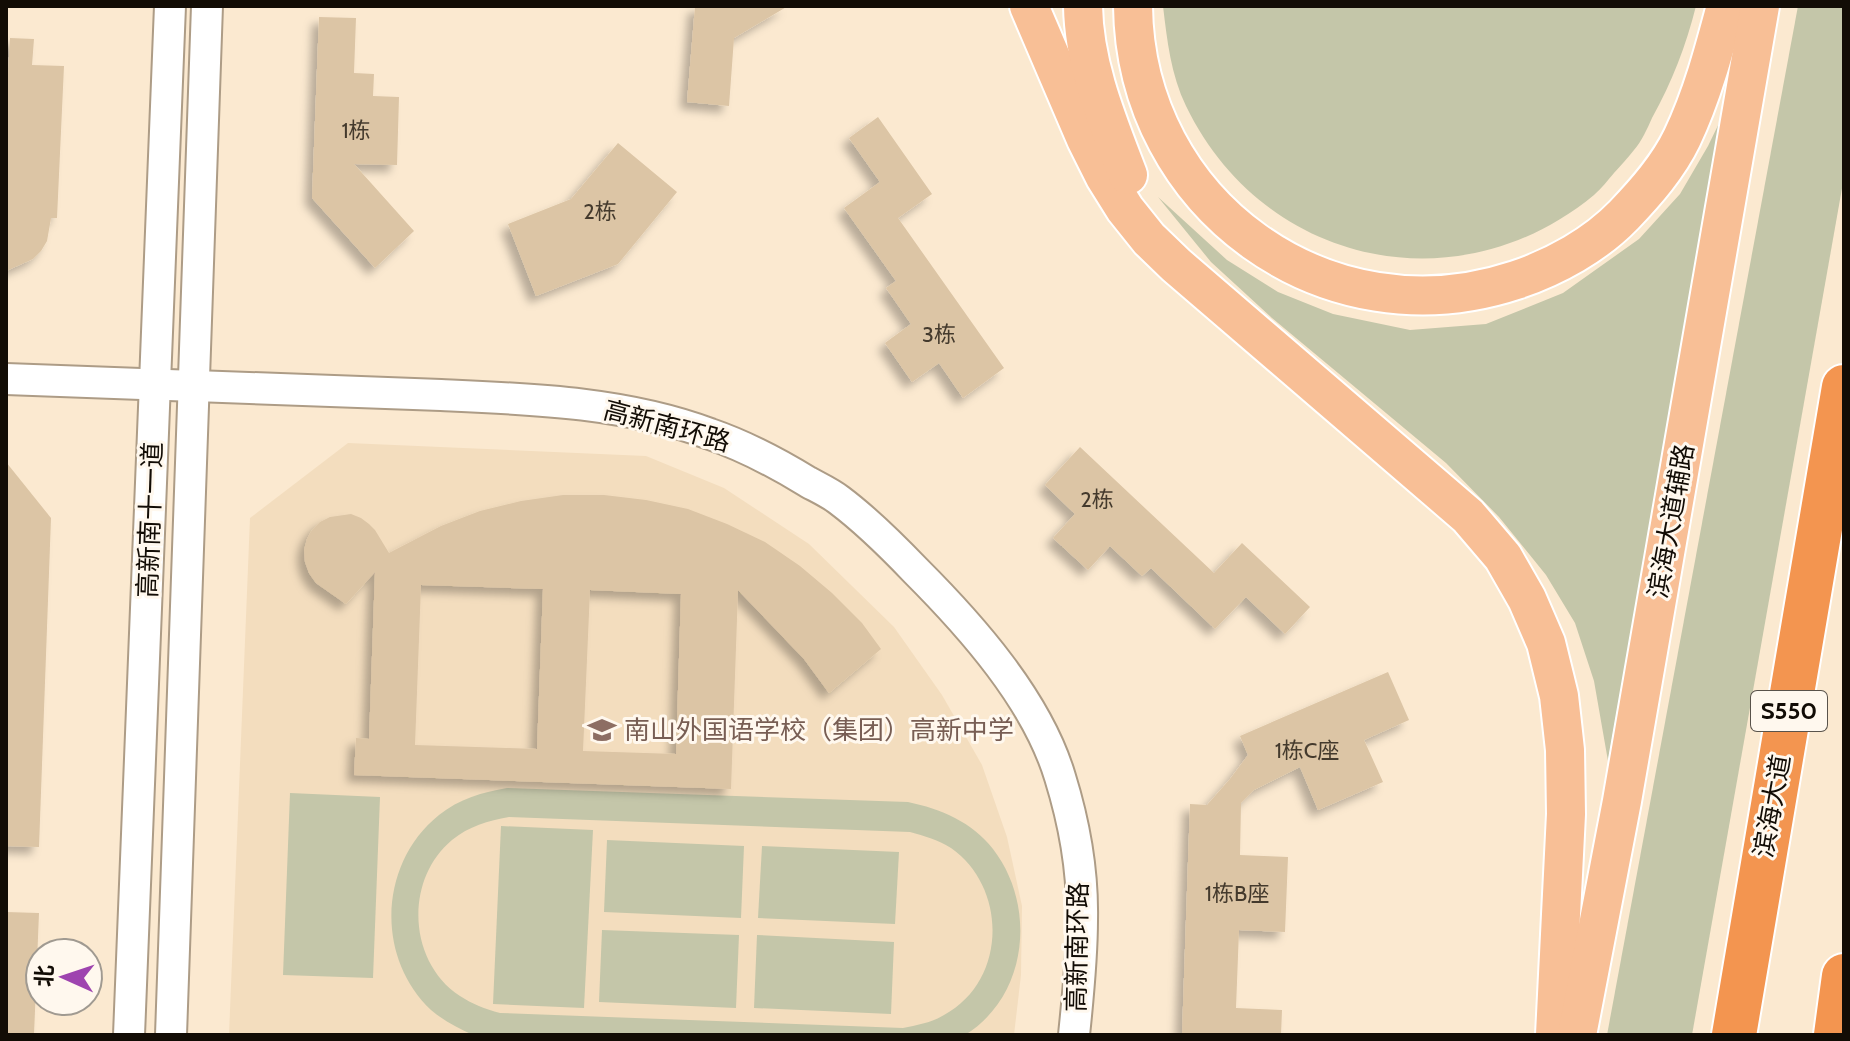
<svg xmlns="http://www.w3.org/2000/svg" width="1850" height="1041" font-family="Cabin,'Noto Sans SC',sans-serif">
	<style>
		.built { fill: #f3ddbe }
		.green { fill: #c4c6a9; fill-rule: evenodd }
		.building { fill: #dcc5a5; fill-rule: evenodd; filter: url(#shadow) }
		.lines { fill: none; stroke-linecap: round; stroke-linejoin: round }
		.minor-casing { stroke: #ad9c86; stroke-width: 34 }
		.major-casing { stroke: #fff; stroke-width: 42 }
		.highway-casing { stroke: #fff; stroke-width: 48 }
		.minor { stroke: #fff; stroke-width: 30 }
		.major { stroke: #f8bf96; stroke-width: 38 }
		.highway { stroke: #f39550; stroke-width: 44 }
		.labels { text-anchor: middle; stroke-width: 6; stroke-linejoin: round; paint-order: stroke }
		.number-label { font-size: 22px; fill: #443a2d }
		.shield { fill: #fff8ee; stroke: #59534b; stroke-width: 2 }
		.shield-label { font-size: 24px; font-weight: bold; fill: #120c05 }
		.street-label { font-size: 26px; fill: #120c05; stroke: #fff8ee }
		.education-label { font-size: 26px; fill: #785e54; stroke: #fff8ee; text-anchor: start }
	</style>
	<defs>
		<filter id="shadow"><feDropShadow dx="-7" dy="7" stdDeviation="4" flood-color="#0004"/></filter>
	</defs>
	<rect width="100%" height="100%" fill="#fbe9d0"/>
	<!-- built -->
	<path class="built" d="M 348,443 L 646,456 L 724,488 L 809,544 L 894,627 L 942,695 L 982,765 L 1007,837 L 1022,906 L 1021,975 L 1014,1035 L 229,1035 L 250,518 Z"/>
	<!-- green -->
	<g class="green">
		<path d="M 1163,6 L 1696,6 C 1686,46 1672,82 1652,118 C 1647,129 1642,141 1634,150 C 1628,158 1621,165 1614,173 C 1608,180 1601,189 1594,195 C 1457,308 1263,265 1186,106 C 1171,75 1167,40 1163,6 Z"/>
		<path d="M 1798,6 L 1844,6 L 1844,177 L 1692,1035 L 1607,1035 Z"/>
		<path d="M 1724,113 L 1608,761 L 1594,681 L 1575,623 L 1546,575 L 1499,517 L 1446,463 L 1272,318 L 1211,262 L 1158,197 L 1227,260 L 1278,292 L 1333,314 L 1410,330 L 1486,324 L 1563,293 L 1639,239 L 1680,194 L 1708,146 Z"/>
		<path d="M 507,788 L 908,802 C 941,809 972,822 993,849 C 1037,906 1028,996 965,1035 L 473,1035 C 458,1028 444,1021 431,1010 C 375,957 379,863 439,815 C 459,799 483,792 507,788 ZM 509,817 L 910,832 C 924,836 939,840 951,848 C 1008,888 1007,981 944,1015 C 931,1023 917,1025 903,1028 L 500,1013 C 485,1009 472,1004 460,996 C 408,962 404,880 452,840 C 469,826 488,821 509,817 Z"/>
		<path d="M 290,793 L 380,797 L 373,978 L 283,975 Z"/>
		<path d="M 501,826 L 593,830 L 584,1008 L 493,1004 Z"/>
		<path d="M 607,840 L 744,846 L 741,918 L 604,912 Z"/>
		<path d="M 762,846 L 899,852 L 895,924 L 758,918 Z"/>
		<path d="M 602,930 L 739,935 L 736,1008 L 599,1002 Z"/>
		<path d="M 757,935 L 894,942 L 891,1014 L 754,1008 Z"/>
	</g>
	<!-- building -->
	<g class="building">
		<path d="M 695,6 L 788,6 L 734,38 L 729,106 L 687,102 Z"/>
		<path d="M 319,17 L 356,18 L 354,73 L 374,74 L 373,96 L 399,97 L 397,165 L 354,164 L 414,231 L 375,268 L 312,198 Z"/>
		<path d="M 10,38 L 34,39 L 32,65 L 64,66 L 57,218 L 51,218 L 47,241 L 41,251 L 33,259 L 6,271 L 6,75 L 8,75 Z"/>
		<path d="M 878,117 L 932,194 L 898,218 L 1004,368 L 963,398 L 939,363 L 912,382 L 885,343 L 911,324 L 886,288 L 896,281 L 844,208 L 880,182 L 849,138 Z"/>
		<path d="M 618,143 L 677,192 L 618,264 L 536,296 L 508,224 L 571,199 Z"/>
		<path d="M 1080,447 L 1214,573 L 1242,543 L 1310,607 L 1285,634 L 1246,597 L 1215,629 L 1151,568 L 1142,576 L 1110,546 L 1088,570 L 1053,538 L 1075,514 L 1045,485 Z"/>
		<path d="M 6,462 L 51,518 L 39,847 L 6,846 Z"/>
		<path d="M 563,495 L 604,495 L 646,500 L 688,509 L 727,524 L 765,542 L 800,566 L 832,593 L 862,623 L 881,649 L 829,693 L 804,659 L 738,590 L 731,789 L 354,775 L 356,738 L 369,739 L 375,572 L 346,604 L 316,583 L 309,573 L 305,562 L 304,550 L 307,539 L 312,530 L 320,522 L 330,517 L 351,514 L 361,518 L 369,524 L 375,530 L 389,553 L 441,526 L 480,511 L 521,501 ZM 421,585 L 543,589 L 537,749 L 415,745 ZM 590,590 L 681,594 L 676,754 L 583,751 Z"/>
		<path d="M 1388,672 L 1409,720 L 1364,740 L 1383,782 L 1318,810 L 1300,767 L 1254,790 L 1241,803 L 1240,855 L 1288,857 L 1285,932 L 1239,930 L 1236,1008 L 1282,1010 L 1281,1035 L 1182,1035 L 1190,804 L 1207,805 L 1230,779 L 1248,755 L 1240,736 Z"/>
		<path d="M 6,912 L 39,913 L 34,1035 L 6,1035 Z"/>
	</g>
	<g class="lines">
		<defs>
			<g id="minor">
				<path d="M 6,379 L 441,395 C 531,399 625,402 710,434 C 745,446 777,463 808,482 C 819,488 830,493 839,500 C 867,521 892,546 915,570 C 971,626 1037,700 1060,777 C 1074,822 1083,873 1082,920 C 1082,959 1078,997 1074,1035"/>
				<path d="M 129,1035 L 170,6"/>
				<path d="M 171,1035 L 207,6"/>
			</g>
			<g id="major">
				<path d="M 1029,6 L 1086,139 L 1105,177 L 1125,209 L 1149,239 L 1176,265 L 1468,516 L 1503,557 L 1527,599 L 1546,643 L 1559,696 L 1565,750 L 1566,814 L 1555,1035"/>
				<path d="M 1083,6 C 1084,65 1107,120 1128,175"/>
				<path d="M 1133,6 C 1135,205 1327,343 1516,280 C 1555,267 1595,245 1624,215 C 1646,192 1668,167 1682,138 C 1702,96 1714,51 1726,6"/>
				<path d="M 1577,1035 L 1622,801 L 1760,6"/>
			</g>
			<g id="highway">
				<path d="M 1734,1035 L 1844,387"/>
				<path d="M 1836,1035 L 1844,976"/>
			</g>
		</defs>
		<!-- minor casing -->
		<use href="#minor" class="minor-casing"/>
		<!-- major casing -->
		<use href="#major" class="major-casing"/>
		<!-- highway casing -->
		<use href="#highway" class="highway-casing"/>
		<!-- minor -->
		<use href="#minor" class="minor"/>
		<!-- major -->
		<use href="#major" class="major"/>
		<!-- highway -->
		<use href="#highway" class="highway"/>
	</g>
	<!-- icons -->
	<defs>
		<symbol id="school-bare" viewBox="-9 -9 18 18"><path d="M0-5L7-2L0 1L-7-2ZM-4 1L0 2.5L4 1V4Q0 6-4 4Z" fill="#8d6e63" stroke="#fff8ee" stroke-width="2.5" paint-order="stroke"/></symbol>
	</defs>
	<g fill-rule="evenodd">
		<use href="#school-bare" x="582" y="710" width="40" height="40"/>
	</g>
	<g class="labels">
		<!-- number labels -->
		<g class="number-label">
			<text x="356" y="138">1栋</text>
			<text x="600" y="219">2栋</text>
			<text x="939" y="342">3栋</text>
			<text x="1097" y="507">2栋</text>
			<text x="1307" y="758">1栋C座</text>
			<text x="1237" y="901">1栋B座</text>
		</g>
		<!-- shield labels -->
		<rect class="shield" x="1751" y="691" width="76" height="40" rx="6"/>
		<g class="shield-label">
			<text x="1789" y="719">S550</text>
		</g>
		<!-- street labels -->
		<g class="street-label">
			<text transform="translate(667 426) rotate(15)" y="9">高新南环路</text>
			<text transform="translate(150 520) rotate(-88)" y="9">高新南十一道</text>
			<text transform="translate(1671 521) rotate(-80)" y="9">滨海大道辅路</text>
			<text transform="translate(1772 806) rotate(-80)" y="9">滨海大道</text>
			<text transform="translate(1077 947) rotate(-89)" y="9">高新南环路</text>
		</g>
		<!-- education labels -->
		<g class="education-label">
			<text x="624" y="739">南山外国语学校（集团）高新中学</text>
		</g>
	</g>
	<!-- border -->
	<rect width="1850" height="1041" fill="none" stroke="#120c05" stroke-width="16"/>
	<!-- north arrow -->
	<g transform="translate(64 977) rotate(273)"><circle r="38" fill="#fff8ee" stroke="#a09a91" stroke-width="2"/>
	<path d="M0-6L14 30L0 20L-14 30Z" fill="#9e44af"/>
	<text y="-12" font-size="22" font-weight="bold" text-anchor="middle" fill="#120c05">北</text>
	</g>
</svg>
